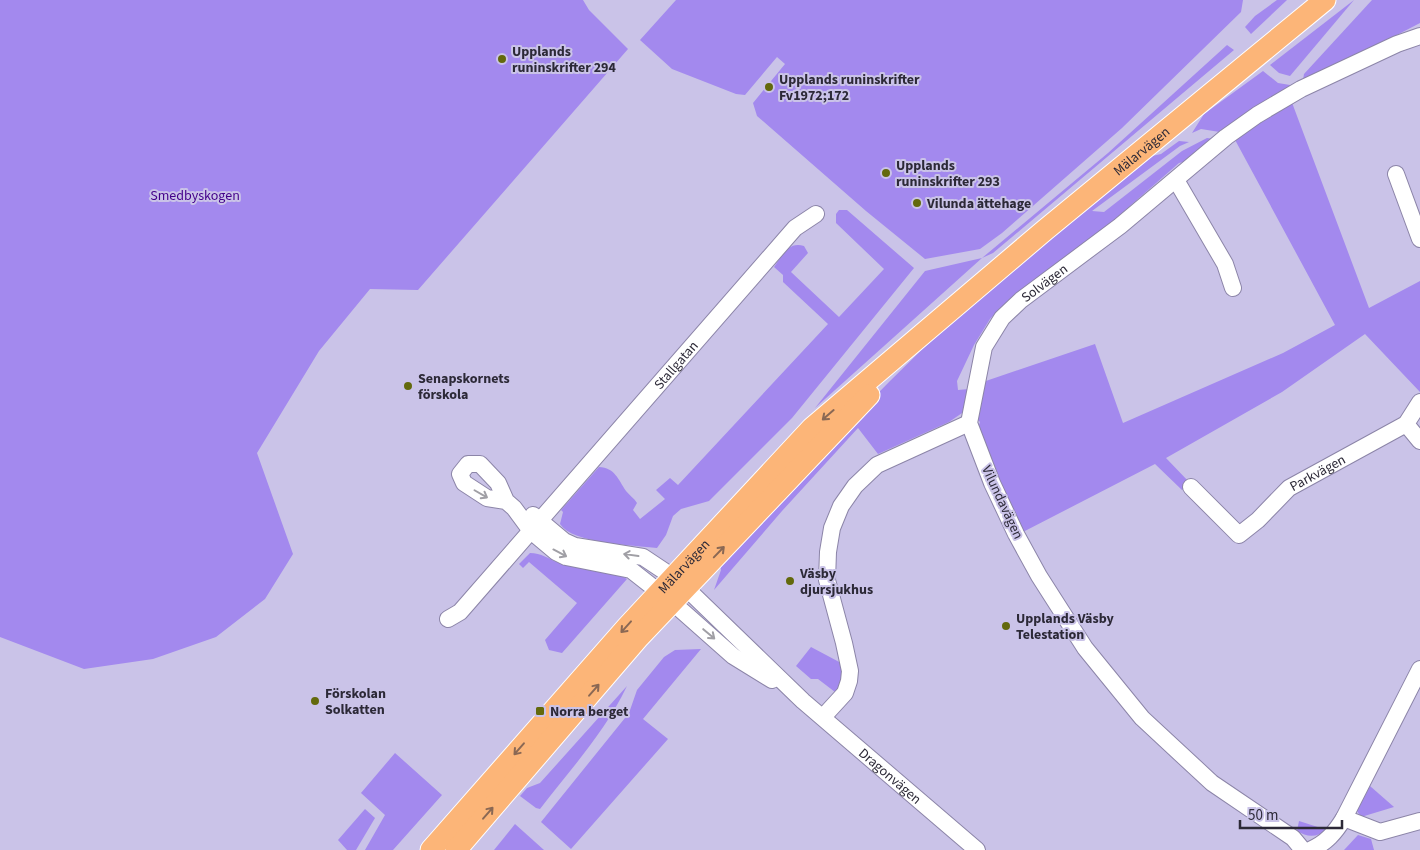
<svg xmlns="http://www.w3.org/2000/svg" width="1420" height="850" font-family="'Source Sans 3',sans-serif">
	<style>
		.green { fill: #a389ee }
		.lines { fill: none; stroke-linecap: round; stroke-linejoin: round }
		.minor-casing { stroke: #8c85a8; stroke-width: 18 }
		.major-casing { stroke: #fff; stroke-width: 23 }
		.minor { stroke: #fff; stroke-width: 16 }
		.major { stroke: #fcb578; stroke-width: 21 }
		.oneway { stroke: #8a6854 }
		.oneway2 { stroke: #a09fa5 }
		.poi-dot { fill: #63690c; stroke: #cac3e8; stroke-width: 2 }
		.labels { text-anchor: middle; stroke-width: 4; stroke-linejoin: round; paint-order: stroke }
		.poi-label { font-size: 14px; font-weight: bold; fill: #2c2937; stroke: #cac3e8; text-anchor: start }
		.street-label { font-size: 14px; fill: #2c2937; stroke: #cac3e8 }
		.park-label { font-size: 14px; fill: #43008a; stroke: #cac3e8 }
	</style>
	<rect width="100%" height="100%" fill="#cac3e8"/>
	<!-- green -->
	<g class="green">
		<path d="M 0,0 L 583,0 L 589,10 L 628,49 L 418,290 L 370,289 L 319,351 L 257,453 L 293,554 L 265,599 L 216,637 L 153,659 L 84,669 L 0,637 Z"/>
		<path d="M 676,0 L 1243,0 L 1241,12 L 1122,128 L 1002,233 L 980,249 L 925,259 L 866,211 L 757,116 L 753,103 L 785,64 L 777,57 L 745,95 L 736,94 L 672,69 L 640,40 Z"/>
		<path d="M 1277,0 L 1287,0 L 1251,34 L 1245,27 L 1255,16 Z"/>
		<path d="M 1354,0 L 1290,76 L 1279,73 L 1270,65 Z"/>
		<path d="M 1372,0 L 1420,0 L 1420,23 L 1318,76 L 1303,80 L 1304,74 Z"/>
		<path d="M 1227,45 L 1234,50 L 993,253 L 982,258 L 815,408 L 925,271 L 982,258 L 1108,153 Z"/>
		<path d="M 1263,71 L 1278,83 L 1290,85 L 1291,91 L 1226,133 L 1201,129 L 1192,133 L 1204,114 Z"/>
		<path d="M 1291,100 L 1369,308 L 1420,281 L 1420,392 L 1365,334 L 1282,392 L 1166,458 L 1190,483 L 1182,490 L 1155,464 L 1021,533 L 996,480 L 978,428 L 980,422 L 974,416 L 980,383 L 1095,344 L 1123,423 L 1283,353 L 1335,325 L 1234,138 Z"/>
		<path d="M 1207,138 L 1215,139 L 1188,161 L 1179,163 L 1114,220 L 999,309 L 990,319 L 974,345 L 957,381 L 958,390 L 969,389 L 965,411 L 949,422 L 878,454 L 858,428 L 782,511 L 714,590 L 721,570 L 719,559 C 776,500 832,439 890,381 C 971,300 1060,225 1152,156 L 1161,154 L 1179,141 L 1189,142 L 1180,146 L 1092,211 L 1104,212 L 1182,151 Z"/>
		<path d="M 839,210 L 847,210 L 914,268 L 792,418 L 709,501 L 681,509 L 673,516 L 666,535 L 657,548 C 633,545 573,544 560,524 L 563,512 L 561,510 L 599,467 C 615,468 618,479 626,491 C 629,495 634,498 637,503 L 633,510 L 640,519 L 665,499 L 656,490 L 670,478 L 678,485 L 828,324 L 783,282 L 783,275 L 774,267 C 782,256 788,241 804,246 L 808,253 L 791,272 L 839,317 L 884,269 L 836,223 L 836,214 Z"/>
		<path d="M 530,553 C 541,553 549,559 559,563 C 581,571 608,567 627,579 L 562,653 L 549,650 L 545,640 L 577,603 L 529,562 L 523,568 L 519,564 Z"/>
		<path d="M 811,647 L 843,664 L 842,684 L 835,692 L 818,679 L 811,679 L 796,666 Z"/>
		<path d="M 701,649 L 643,719 L 668,739 L 571,849 L 541,822 L 629,713 L 637,690 L 664,657 L 675,650 Z"/>
		<path d="M 627,686 C 605,732 570,770 540,809 L 536,808 L 520,796 L 527,788 L 540,783 Z"/>
		<path d="M 395,753 L 442,795 L 393,850 L 365,850 L 385,815 L 361,793 Z"/>
		<path d="M 1370,786 L 1394,807 L 1361,817 L 1357,811 Z"/>
		<path d="M 365,809 L 375,818 L 356,850 L 347,850 L 338,840 Z"/>
		<path d="M 1299,821 L 1327,830 C 1317,837 1308,838 1297,831 Z"/>
		<path d="M 515,824 L 544,850 L 494,850 Z"/>
		<path d="M 1358,835 L 1371,839 L 1374,850 L 1344,850 Z"/>
	</g>
	<g class="lines">
		<defs>
			<g id="minor">
				<path d="M 1396,174 L 1420,239"/>
				<path d="M 1176,180 L 1225,264 L 1233,288"/>
				<path d="M 1406,424 L 1420,441"/>
				<path id="s1" d="M 1191,487 L 1239,535 L 1258,520 L 1289,488 L 1406,424 L 1420,402"/>
				<path d="M 506,501 L 498,483 L 480,464 L 468,464 L 460,474 L 464,483 L 487,498 L 506,501 L 514,508 L 531,531 L 556,552 L 566,557 L 631,570 L 659,592"/>
				<path d="M 533,515 L 564,541 L 575,546 L 643,557 L 673,577"/>
				<path id="s2" d="M 685,587 L 803,701 L 977,850"/>
				<path d="M 672,602 L 733,656 L 772,680"/>
				<path id="s3" d="M 448,619 L 460,612 L 795,228 L 816,214"/>
				<path d="M 823,717 L 845,693 L 849,681 L 850,671 L 844,643 L 827,580 L 828,552 L 832,528 L 841,506 L 855,486 L 877,465 L 969,423"/>
				<path d="M 1344,818 L 1380,832 L 1420,821"/>
				<path id="s4" d="M 1303,850 L 1293,838 L 1212,783 L 1142,718 L 1085,648 L 1039,576 L 1016,534 L 992,483 L 969,423 L 984,347 L 1002,318 L 1021,300 L 1120,226 L 1226,137 L 1257,115 L 1301,89 L 1397,44 L 1420,36"/>
				<path d="M 1310,850 C 1326,843 1335,833 1344,818 L 1420,669"/>
			</g>
			<g id="major">
				<path id="s5" d="M 431,850 L 627,627 L 812,428 L 1045,230 L 1325,0"/>
				<path d="M 456,850 L 639,637 L 869,395"/>
			</g>
		</defs>
		<!-- minor casing -->
		<use href="#minor" class="minor-casing"/>
		<!-- major casing -->
		<use href="#major" class="major-casing"/>
		<!-- minor -->
		<use href="#minor" class="minor"/>
		<!-- major -->
		<use href="#major" class="major"/>
	</g>
	<!-- one-way arrows -->
	<defs><path id="oneway-shaft" d="M-6 0H5M1.5-3L5.5 0L1.5 3" fill="none" stroke-width="1.6" stroke-linecap="round" stroke-linejoin="round" transform="scale(1.25)"/></defs>
	<g class="oneway">
		<use href="#oneway-shaft" transform="translate(828 415) rotate(139)"/>
		<use href="#oneway-shaft" transform="translate(719 552) rotate(-46)"/>
		<use href="#oneway-shaft" transform="translate(626 627) rotate(132)"/>
		<use href="#oneway-shaft" transform="translate(594 690) rotate(-49)"/>
		<use href="#oneway-shaft" transform="translate(519 749) rotate(131)"/>
		<use href="#oneway-shaft" transform="translate(488 813) rotate(-49)"/>
	</g>
	<g class="oneway2">
		<use href="#oneway-shaft" transform="translate(481 494) rotate(30)"/>
		<use href="#oneway-shaft" transform="translate(560 553) rotate(28)"/>
		<use href="#oneway-shaft" transform="translate(631 555) rotate(-172)"/>
		<use href="#oneway-shaft" transform="translate(709 634) rotate(40)"/>
	</g>
	<!-- markers -->
	<g class="poi-dot">
		<circle cx="502" cy="59" r="5"/>
		<circle cx="769" cy="87" r="5"/>
		<circle cx="886" cy="173" r="5"/>
		<circle cx="917" cy="203" r="5"/>
		<circle cx="408" cy="386" r="5"/>
		<circle cx="790" cy="581" r="5"/>
		<circle cx="1006" cy="626" r="5"/>
		<circle cx="315" cy="701" r="5"/>
		<rect x="535" y="706" width="10" height="10" rx="2.5"/>
	</g>
	<g class="labels">
		<!-- poi labels -->
		<g class="poi-label">
			<text x="512" y="56">Upplands<tspan x="512" dy="16">runinskrifter 294</tspan></text>
			<text x="779" y="84">Upplands runinskrifter<tspan x="779" dy="16">Fv1972;172</tspan></text>
			<text x="896" y="170">Upplands<tspan x="896" dy="16">runinskrifter 293</tspan></text>
			<text x="927" y="208">Vilunda ättehage</text>
			<text x="418" y="383">Senapskornets<tspan x="418" dy="16">förskola</tspan></text>
			<text x="800" y="578">Väsby<tspan x="800" dy="16">djursjukhus</tspan></text>
			<text x="1016" y="623">Upplands Väsby<tspan x="1016" dy="16">Telestation</tspan></text>
			<text x="325" y="698">Förskolan<tspan x="325" dy="16">Solkatten</tspan></text>
			<text x="550" y="716">Norra berget</text>
		</g>
		<!-- street labels -->
		<g class="street-label">
			<text dy="5" stroke="none"><textPath href="#s5" startOffset="999">Mälarvägen</textPath></text>
			<text dy="5" stroke="none"><textPath href="#s4" startOffset="720">Solvägen</textPath></text>
			<text dy="5" stroke="none"><textPath href="#s3" startOffset="342">Stallgatan</textPath></text>
			<text dy="5" stroke="none"><textPath href="#s1" startOffset="169">Parkvägen</textPath></text>
			<text transform="translate(1003 502) rotate(65)" y="5">Vilundavägen</text>
			<text dy="5" stroke="none"><textPath href="#s5" startOffset="380">Mälarvägen</textPath></text>
			<text dy="5" stroke="none"><textPath href="#s2" startOffset="279">Dragonvägen</textPath></text>
		</g>
		<!-- park labels -->
		<g class="park-label">
			<text x="195" y="200">Smedbyskogen</text>
		</g>
	</g>
	<!-- scale -->
	<path d="M1240 820v8h102v-8" fill="none" stroke="#2c2937" stroke-width="2.5"/>
	<text x="1248" y="820" font-size="15" fill="#2c2937" stroke="#cac3e8" stroke-width="4" paint-order="stroke">50 m</text>
</svg>
